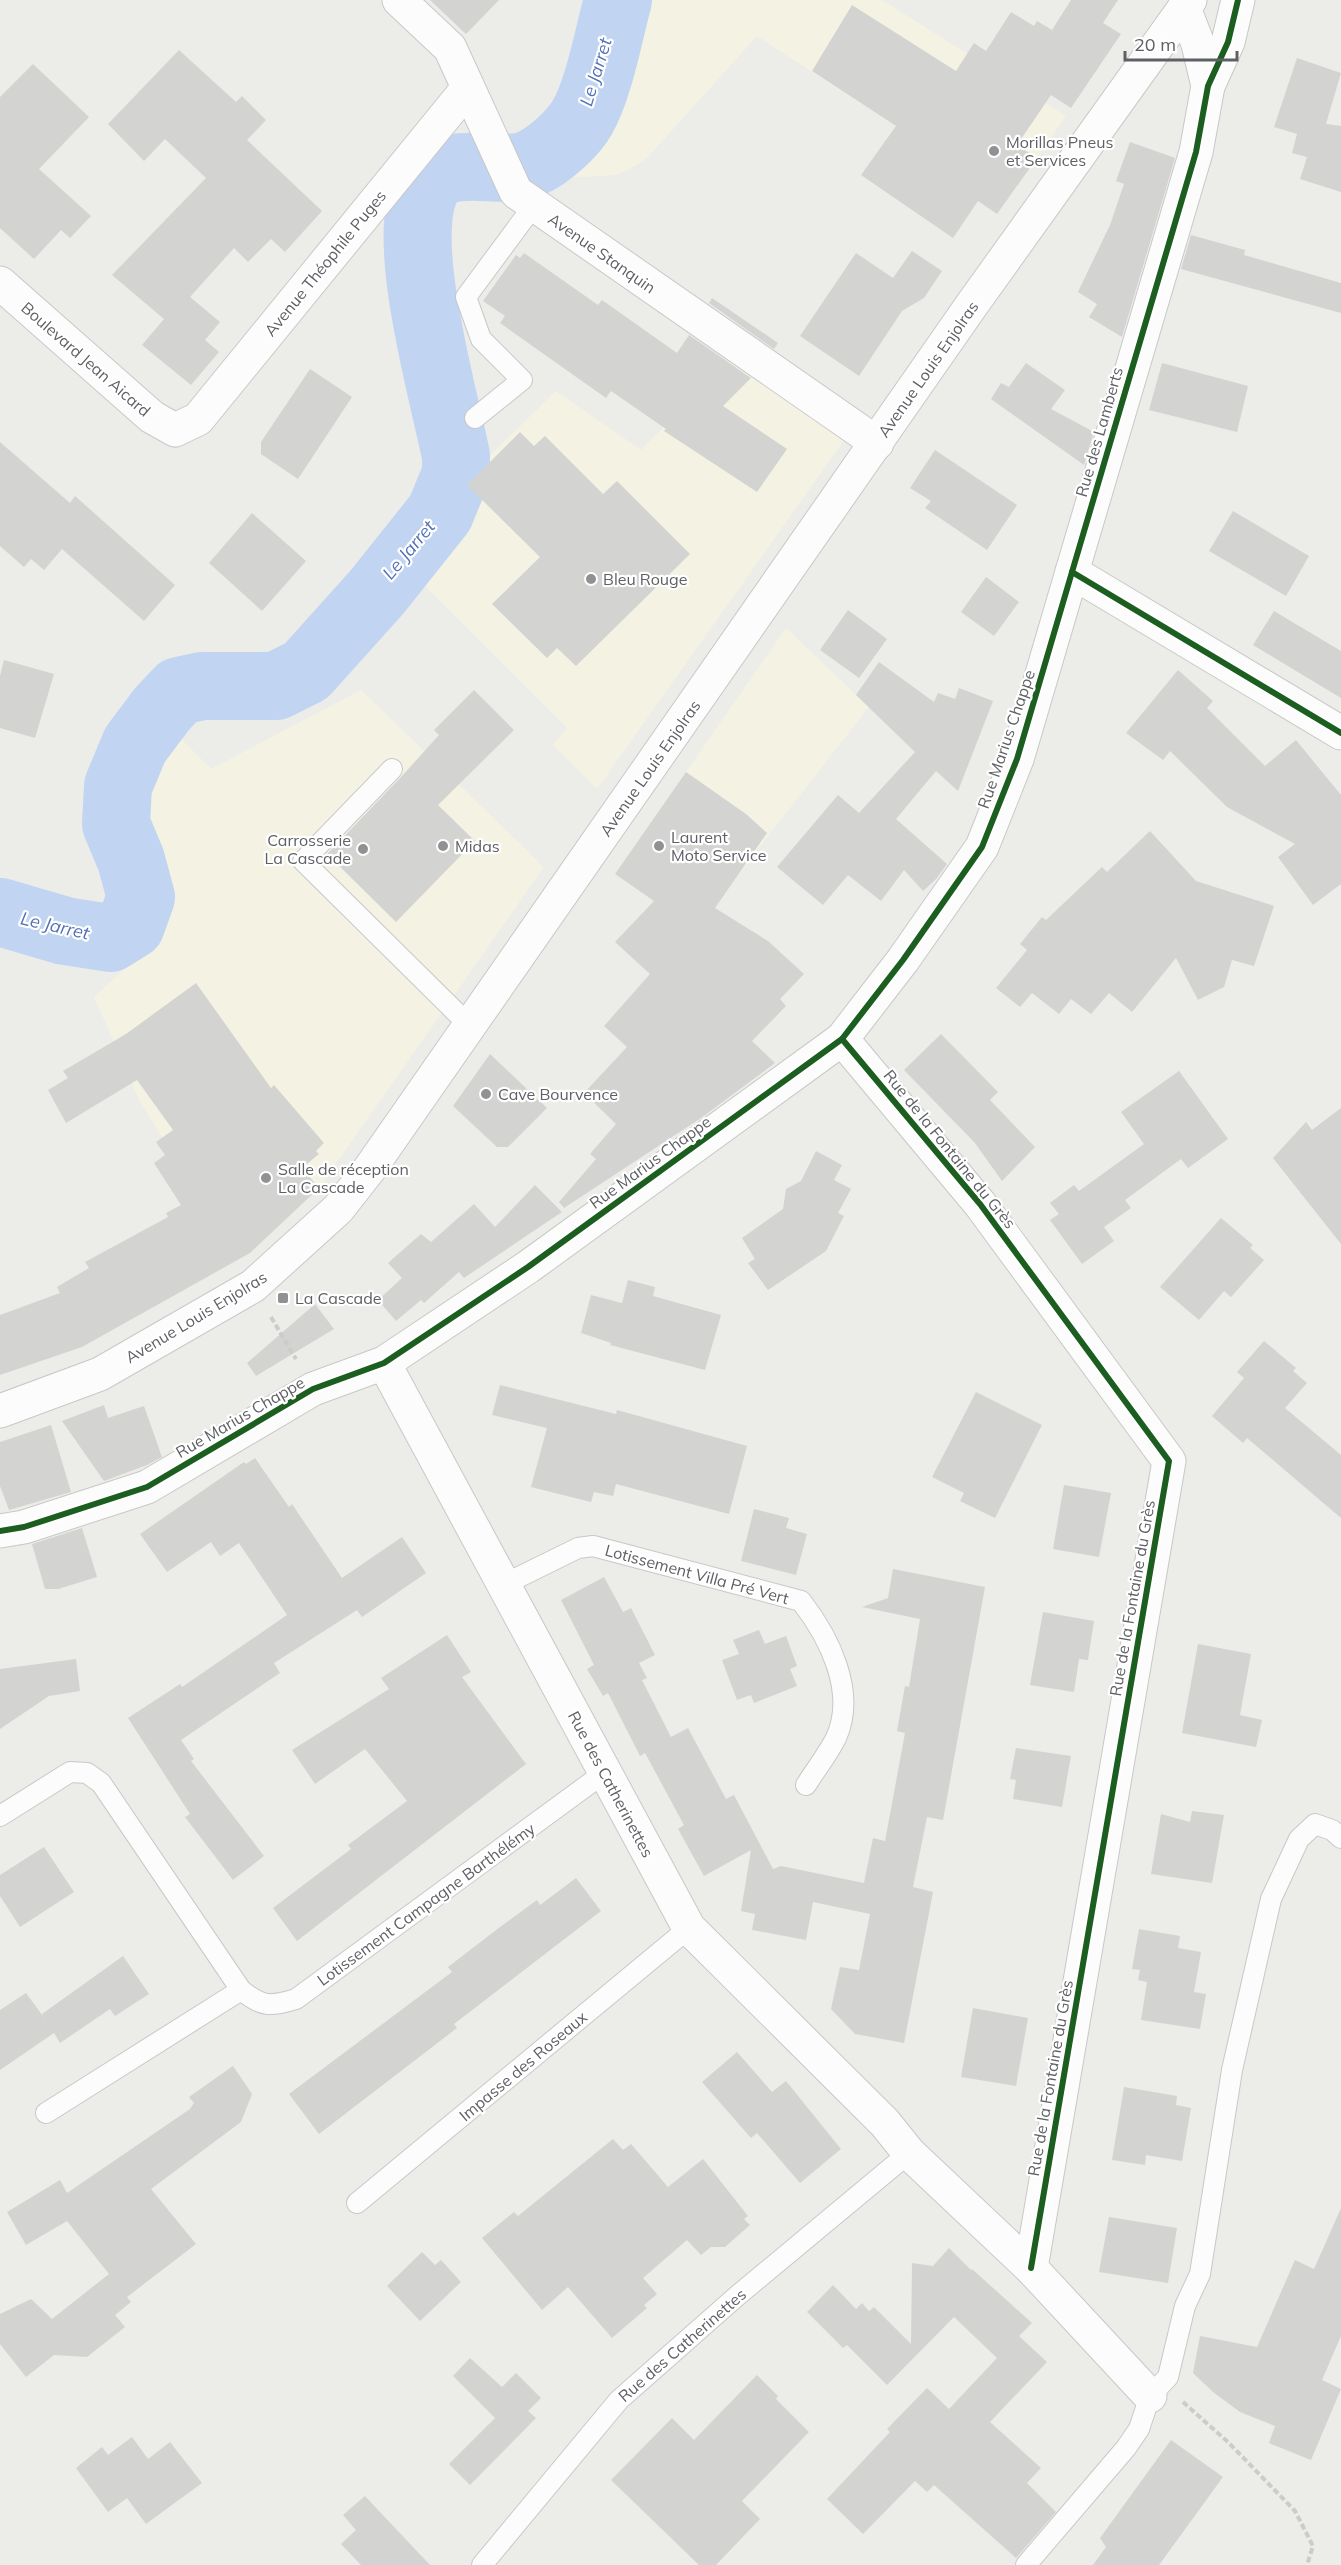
<svg xmlns="http://www.w3.org/2000/svg" width="1341" height="2565" font-family="Mulish,sans-serif">
	<style>
		.commercial { fill: #f4f3e3 }
		.lines { fill: none; stroke-linecap: round; stroke-linejoin: round }
		.river { stroke: #c1d4f2; stroke-width: 68 }
		.building { fill: #d3d3d1 }
		.service-casing { stroke: #c8c8c8; stroke-width: 22 }
		.minor-casing { stroke: #c8c8c8; stroke-width: 35 }
		.secondary-casing { stroke: #c8c8c9; stroke-width: 35 }
		.path { stroke: #cacdcc; stroke-width: 4; stroke-dasharray: 6 3; stroke-linecap: butt }
		.service { stroke: #fcfcfc; stroke-width: 20 }
		.minor { stroke: #fcfcfc; stroke-width: 33 }
		.secondary { stroke: #fcfcfc; stroke-width: 33 }
		.cycleway-casing { stroke: #fff; stroke-width: 10 }
		.cycleway { stroke: #1b5e20; stroke-width: 6 }
		.poi-dot { fill: #909193; stroke: #fff; stroke-width: 2 }
		.labels { text-anchor: middle; stroke-width: 4.5; stroke-linejoin: round; paint-order: stroke }
		.poi-label { font-size: 16px; fill: #5e6065; stroke: #fff; text-anchor: start }
		.street-label { font-size: 16px; fill: #5e6065; stroke: #fff }
		.water-label { font-size: 18px; font-style: italic; fill: #5371b8; stroke: #fff }
	</style>
	<rect width="100%" height="100%" fill="#ecece8"/>
	<!-- commercial -->
	<g class="commercial">
		<path d="M 641,0 L 882,0 L 1066,116 L 1008,199 L 757,36 L 647,158 L 630,169 L 616,175 L 532,180 L 584,131 L 604,98 L 618,30 Z"/>
		<path d="M 734,357 L 847,436 L 597,789 L 553,745 L 567,728 L 414,575 L 471,474 L 556,391 L 641,450 Z"/>
		<path d="M 786,628 L 869,707 L 743,868 L 696,829 L 648,897 L 615,874 Z"/>
		<path d="M 361,690 L 544,867 L 319,1188 L 250,1253 L 235,1228 L 198,1194 L 140,1102 L 94,997 L 142,953 L 167,897 L 139,783 L 174,732 L 211,769 Z"/>
	</g>
	<g class="lines">
		<!-- river -->
		<path class="river" d="M 0,912 L 65,931 L 110,938 L 131,925 L 141,897 L 131,860 L 116,824 L 118,786 L 135,745 L 162,709 L 179,691 L 202,686 L 276,686 L 306,671 L 377,592 L 440,513 L 456,474 L 456,456 C 444,395 397,235 428,184 C 448,152 504,177 532,163 C 549,155 572,135 582,118 C 599,89 609,33 618,0"/>
	</g>
	<!-- building -->
	<g class="building">
		<path d="M 430,0 L 499,0 L 466,34 Z"/>
		<path d="M 1071,0 L 1118,0 L 1103,23 L 1121,34 L 1071,108 L 1051,95 L 1017,145 L 1037,158 L 997,214 L 978,201 L 953,238 L 861,175 L 896,126 L 812,71 L 852,5 L 956,71 L 974,43 L 986,51 L 1011,12 L 1034,26 L 1037,21 L 1052,30 Z"/>
		<path d="M 179,50 L 236,102 L 242,96 L 266,120 L 247,140 L 322,211 L 285,252 L 271,239 L 248,262 L 234,248 L 190,297 L 220,322 L 205,340 L 219,352 L 191,385 L 142,345 L 164,319 L 112,275 L 206,178 L 165,139 L 144,161 L 108,124 Z"/>
		<path d="M 1297,58 L 1341,73 L 1326,124 L 1341,126 L 1341,192 L 1300,179 L 1307,157 L 1292,153 L 1297,134 L 1274,127 Z"/>
		<path d="M 33,64 L 89,117 L 39,169 L 91,216 L 70,238 L 61,230 L 34,259 L 0,228 L 0,97 Z"/>
		<path d="M 1130,142 L 1175,158 L 1122,337 L 1089,317 L 1097,304 L 1078,292 L 1110,225 L 1124,184 L 1116,181 Z"/>
		<path d="M 1191,235 L 1245,250 L 1244,255 L 1341,283 L 1341,313 L 1181,269 Z"/>
		<path d="M 912,251 L 942,271 L 924,298 L 902,311 L 859,376 L 800,336 L 856,253 L 893,278 Z"/>
		<path d="M 524,253 L 598,305 L 602,300 L 677,353 L 689,335 L 751,378 L 723,406 L 787,449 L 757,492 L 664,431 L 666,429 L 611,391 L 606,398 L 500,323 L 505,316 L 483,301 L 516,255 L 520,258 Z"/>
		<path d="M 712,298 L 778,343 L 774,349 L 709,303 Z"/>
		<path d="M 1026,363 L 1065,390 L 1051,409 L 1094,432 L 1084,465 L 991,399 L 1001,383 L 1009,387 Z"/>
		<path d="M 1162,363 L 1248,386 L 1237,432 L 1149,410 Z"/>
		<path d="M 310,369 L 352,397 L 298,479 L 261,454 L 261,442 Z"/>
		<path d="M 520,432 L 534,446 L 545,436 L 603,494 L 617,481 L 690,554 L 576,666 L 557,648 L 547,658 L 492,604 L 540,557 L 467,485 Z"/>
		<path d="M 0,442 L 70,503 L 75,496 L 175,585 L 144,621 L 62,549 L 44,570 L 31,559 L 24,567 L 0,546 Z"/>
		<path d="M 935,450 L 1017,505 L 987,550 L 925,508 L 931,501 L 910,488 Z"/>
		<path d="M 1233,511 L 1309,556 L 1286,596 L 1209,551 Z"/>
		<path d="M 252,513 L 306,561 L 262,611 L 209,563 Z"/>
		<path d="M 986,577 L 1019,602 L 994,636 L 961,612 Z"/>
		<path d="M 848,610 L 887,639 L 859,678 L 820,650 Z"/>
		<path d="M 1274,611 L 1341,651 L 1341,698 L 1253,645 Z"/>
		<path d="M 4,660 L 54,674 L 35,738 L 0,728 L 0,676 Z"/>
		<path d="M 879,662 L 934,702 L 938,693 L 955,699 L 959,688 L 993,701 L 958,791 L 936,771 L 896,819 L 947,864 L 936,879 L 923,891 L 904,870 L 881,901 L 848,875 L 823,905 L 777,867 L 838,795 L 859,813 L 915,752 L 856,695 Z"/>
		<path d="M 1178,670 L 1213,701 L 1207,708 L 1265,766 L 1296,740 L 1341,795 L 1341,884 L 1313,905 L 1278,857 L 1295,844 L 1227,807 L 1170,751 L 1163,760 L 1126,733 Z"/>
		<path d="M 474,690 L 514,730 L 438,805 L 475,841 L 396,922 L 327,854 L 401,777 L 439,735 L 434,730 Z"/>
		<path d="M 686,772 L 746,814 L 767,833 L 715,908 L 768,941 L 804,974 L 780,999 L 786,1006 L 752,1041 L 775,1063 L 701,1118 L 564,1208 L 559,1202 L 596,1159 L 590,1154 L 616,1124 L 584,1093 L 627,1047 L 604,1026 L 650,974 L 615,942 L 654,901 L 615,874 Z"/>
		<path d="M 1150,831 L 1196,881 L 1274,906 L 1254,966 L 1232,960 L 1224,987 L 1198,1000 L 1176,958 L 1132,1012 L 1109,993 L 1091,1014 L 1071,999 L 1059,1014 L 1032,993 L 1020,1007 L 996,988 L 1027,950 L 1020,944 L 1042,917 L 1046,920 L 1102,867 L 1107,872 Z"/>
		<path d="M 196,983 L 271,1088 L 274,1085 L 324,1143 L 316,1151 L 319,1154 L 302,1168 L 319,1188 L 250,1253 L 82,1347 L 0,1375 L 0,1315 L 60,1293 L 57,1287 L 89,1268 L 85,1262 L 168,1217 L 166,1213 L 181,1205 L 154,1163 L 165,1155 L 156,1142 L 173,1130 L 137,1080 L 66,1123 L 48,1090 L 68,1078 L 63,1071 L 126,1034 Z"/>
		<path d="M 941,1034 L 998,1092 L 990,1100 L 1035,1147 L 1002,1181 L 975,1143 L 904,1070 Z"/>
		<path d="M 490,1054 L 547,1108 L 508,1147 L 497,1147 L 453,1106 Z"/>
		<path d="M 1179,1071 L 1228,1139 L 1188,1168 L 1181,1159 L 1125,1200 L 1131,1208 L 1104,1227 L 1114,1241 L 1082,1264 L 1050,1220 L 1059,1214 L 1050,1203 L 1074,1185 L 1079,1191 L 1144,1144 L 1121,1112 Z"/>
		<path d="M 1341,1108 L 1341,1244 L 1273,1158 L 1306,1122 L 1312,1130 Z"/>
		<path d="M 816,1151 L 842,1165 L 834,1180 L 851,1189 L 838,1213 L 844,1216 L 826,1251 L 768,1290 L 748,1263 L 755,1259 L 742,1238 L 783,1209 L 786,1189 L 801,1181 Z"/>
		<path d="M 535,1185 L 562,1212 L 464,1278 L 459,1272 L 424,1303 L 421,1300 L 396,1321 L 378,1300 L 402,1278 L 388,1263 L 421,1234 L 431,1242 L 474,1204 L 495,1227 Z"/>
		<path d="M 1221,1218 L 1253,1245 L 1250,1248 L 1264,1260 L 1231,1297 L 1224,1291 L 1199,1320 L 1160,1287 Z"/>
		<path d="M 628,1280 L 655,1287 L 653,1296 L 721,1315 L 705,1370 L 610,1345 L 611,1343 L 581,1333 L 591,1295 L 622,1303 Z"/>
		<path d="M 315,1304 L 334,1329 L 256,1376 L 247,1363 Z"/>
		<path d="M 1264,1341 L 1296,1368 L 1293,1371 L 1307,1383 L 1285,1408 L 1341,1455 L 1341,1518 L 1247,1438 L 1243,1443 L 1212,1416 L 1244,1378 L 1237,1372 Z"/>
		<path d="M 500,1385 L 616,1414 L 617,1410 L 747,1446 L 729,1514 L 616,1484 L 613,1496 L 594,1492 L 591,1502 L 531,1487 L 547,1428 L 492,1415 Z"/>
		<path d="M 976,1392 L 1042,1425 L 995,1518 L 960,1501 L 964,1493 L 932,1477 Z"/>
		<path d="M 104,1405 L 108,1418 L 144,1406 L 162,1457 L 147,1465 L 104,1481 L 62,1421 Z"/>
		<path d="M 51,1425 L 71,1492 L 9,1510 L 0,1486 L 0,1442 Z"/>
		<path d="M 255,1458 L 289,1507 L 292,1504 L 342,1578 L 402,1537 L 426,1573 L 362,1617 L 357,1610 L 274,1663 L 280,1673 L 181,1740 L 194,1759 L 191,1761 L 264,1856 L 233,1880 L 185,1817 L 190,1814 L 128,1718 L 180,1684 L 182,1687 L 287,1615 L 239,1543 L 220,1556 L 211,1542 L 167,1572 L 140,1534 L 244,1462 L 246,1464 Z"/>
		<path d="M 1064,1485 L 1111,1493 L 1099,1557 L 1053,1549 Z"/>
		<path d="M 754,1509 L 789,1518 L 786,1528 L 807,1534 L 796,1575 L 741,1561 Z"/>
		<path d="M 82,1528 L 97,1577 L 58,1589 L 45,1589 L 32,1544 Z"/>
		<path d="M 893,1569 L 985,1587 L 943,1820 L 927,1817 L 913,1887 L 933,1892 L 904,2043 L 855,2034 L 831,2009 L 840,1967 L 859,1970 L 870,1914 L 813,1902 L 806,1940 L 752,1930 L 755,1914 L 741,1911 L 751,1850 L 704,1876 L 678,1829 L 684,1825 L 645,1753 L 640,1756 L 608,1693 L 603,1696 L 587,1669 L 594,1665 L 561,1600 L 604,1577 L 623,1612 L 631,1608 L 655,1655 L 639,1663 L 647,1678 L 642,1680 L 671,1737 L 688,1728 L 726,1799 L 734,1795 L 773,1869 L 781,1866 L 864,1883 L 873,1838 L 885,1841 L 905,1733 L 897,1731 L 905,1686 L 909,1687 L 920,1619 L 862,1607 L 888,1598 Z"/>
		<path d="M 1043,1612 L 1094,1621 L 1088,1660 L 1079,1659 L 1074,1692 L 1030,1685 Z"/>
		<path d="M 759,1630 L 765,1644 L 786,1636 L 797,1666 L 790,1669 L 797,1686 L 754,1703 L 751,1695 L 737,1700 L 722,1660 L 739,1654 L 733,1640 Z"/>
		<path d="M 447,1635 L 471,1672 L 462,1677 L 526,1764 L 297,1941 L 273,1908 L 351,1849 L 348,1845 L 407,1801 L 365,1749 L 315,1784 L 292,1750 L 389,1689 L 381,1678 Z"/>
		<path d="M 1198,1644 L 1251,1654 L 1240,1715 L 1262,1720 L 1256,1747 L 1182,1733 Z"/>
		<path d="M 76,1659 L 80,1691 L 49,1696 L 0,1729 L 0,1669 Z"/>
		<path d="M 1016,1748 L 1071,1756 L 1062,1807 L 1013,1799 L 1016,1780 L 1010,1779 Z"/>
		<path d="M 1192,1811 L 1224,1815 L 1212,1883 L 1151,1874 L 1161,1814 L 1190,1822 Z"/>
		<path d="M 44,1847 L 74,1892 L 20,1927 L 0,1896 L 0,1875 Z"/>
		<path d="M 576,1878 L 601,1911 L 454,2024 L 457,2028 L 319,2134 L 289,2094 L 452,1972 L 448,1967 L 500,1927 L 537,1900 L 540,1905 Z"/>
		<path d="M 1139,1929 L 1180,1936 L 1178,1948 L 1201,1952 L 1194,1992 L 1206,1994 L 1200,2029 L 1141,2020 L 1147,1982 L 1138,1980 L 1140,1970 L 1132,1969 Z"/>
		<path d="M 123,1956 L 149,1994 L 115,2016 L 110,2009 L 60,2043 L 54,2033 L 0,2070 L 0,2010 L 26,1993 L 45,2019 L 42,2014 Z"/>
		<path d="M 973,2008 L 1028,2018 L 1016,2086 L 961,2077 Z"/>
		<path d="M 737,2052 L 772,2092 L 786,2081 L 841,2149 L 800,2183 L 757,2133 L 751,2138 L 702,2082 Z"/>
		<path d="M 233,2066 L 252,2094 L 241,2122 L 151,2189 L 196,2244 L 127,2297 L 131,2302 L 115,2315 L 125,2327 L 87,2357 L 54,2355 L 26,2377 L 0,2344 L 0,2314 L 31,2299 L 52,2319 L 109,2274 L 67,2221 L 26,2245 L 7,2212 L 60,2180 L 67,2193 L 190,2109 L 194,2103 L 189,2097 Z"/>
		<path d="M 1124,2087 L 1177,2096 L 1176,2105 L 1191,2108 L 1182,2161 L 1146,2155 L 1145,2165 L 1112,2160 Z"/>
		<path d="M 613,2139 L 623,2150 L 631,2144 L 668,2187 L 703,2159 L 748,2216 L 744,2219 L 750,2225 L 725,2247 L 711,2247 L 701,2255 L 687,2240 L 643,2278 L 657,2294 L 644,2305 L 647,2308 L 612,2338 L 568,2287 L 542,2310 L 482,2238 L 514,2212 L 518,2216 Z"/>
		<path d="M 1341,2208 L 1341,2336 L 1322,2380 L 1341,2389 L 1311,2460 L 1269,2443 L 1275,2426 L 1240,2412 L 1213,2392 L 1193,2373 L 1200,2336 L 1257,2347 L 1295,2260 L 1314,2269 Z"/>
		<path d="M 1109,2217 L 1177,2228 L 1168,2283 L 1099,2272 Z"/>
		<path d="M 949,2248 L 971,2270 L 972,2269 L 1032,2323 L 1019,2336 L 1047,2362 L 990,2422 L 1041,2468 L 1027,2483 L 1056,2512 L 1016,2558 L 934,2485 L 927,2492 L 915,2481 L 863,2534 L 827,2499 L 890,2432 L 887,2429 L 927,2388 L 949,2409 L 997,2358 L 954,2317 L 887,2385 L 847,2345 L 843,2348 L 807,2312 L 833,2285 L 856,2309 L 862,2303 L 869,2311 L 874,2307 L 911,2344 L 912,2263 L 933,2266 Z"/>
		<path d="M 422,2252 L 435,2265 L 441,2260 L 461,2282 L 420,2321 L 387,2286 Z"/>
		<path d="M 470,2358 L 502,2387 L 516,2373 L 541,2398 L 528,2411 L 536,2418 L 470,2485 L 449,2464 L 495,2418 L 453,2376 Z"/>
		<path d="M 757,2375 L 778,2396 L 776,2399 L 809,2432 L 742,2501 L 760,2519 L 716,2565 L 699,2565 L 611,2480 L 672,2418 L 694,2440 Z"/>
		<path d="M 132,2437 L 148,2459 L 170,2442 L 202,2483 L 146,2524 L 127,2498 L 108,2512 L 76,2468 L 102,2447 L 108,2455 Z"/>
		<path d="M 1171,2440 L 1223,2477 L 1159,2565 L 1093,2565 L 1106,2547 L 1100,2538 Z"/>
		<path d="M 365,2496 L 378,2510 L 430,2565 L 361,2565 L 341,2544 L 356,2530 L 343,2515 Z"/>
	</g>
	<g class="lines">
		<defs>
			<g id="service">
				<path d="M 475,418 L 522,380 L 481,339 L 466,297 L 534,205"/>
				<path d="M 392,769 L 303,861 L 468,1024"/>
				<path d="M 505,1584 L 578,1548 L 593,1546 L 801,1601 C 829,1637 857,1692 836,1738 C 828,1754 816,1769 806,1785"/>
				<path d="M 0,1816 L 70,1772 L 87,1773 L 101,1783 L 241,1990 C 262,2007 270,2007 296,1999 L 604,1773"/>
				<path d="M 46,2113 L 241,1990"/>
				<path d="M 357,2203 L 689,1928"/>
				<path d="M 482,2565 L 619,2400 L 737,2296 L 909,2153"/>
				<path d="M 1026,2565 L 1126,2448 L 1139,2429 L 1150,2396 L 1168,2377 L 1185,2306 L 1200,2274 L 1232,2070 L 1271,1899 L 1299,1839 L 1315,1824 L 1332,1830 L 1341,1838"/>
			</g>
			<g id="minor">
				<path d="M 399,0 L 450,48 L 516,192 L 877,443"/>
				<path d="M 1238,0 L 1228,42 L 1208,86 L 1196,152 L 1072,572 L 1341,733"/>
				<path d="M 1184,8 L 1198,44 L 1208,86"/>
				<path d="M 0,283 L 152,417 L 175,430 L 198,419 L 468,88"/>
				<path d="M 842,1039 L 980,1204 L 1169,1461 L 1031,2268"/>
				<path d="M 384,1363 L 689,1928 L 885,2123 L 909,2153 L 1031,2268 L 1150,2396"/>
				<path d="M 0,1531 L 24,1527 L 147,1487 L 313,1389 L 384,1363 L 528,1267 L 842,1039 L 903,960 L 982,847 L 1017,759 L 1072,572"/>
			</g>
			<path id="secondary" d="M 0,1411 L 100,1374 L 253,1286 L 338,1209 L 371,1167 L 971,306 L 1190,0"/>
		</defs>
		<!-- service casing -->
		<use href="#service" class="service-casing"/>
		<!-- minor casing -->
		<use href="#minor" class="minor-casing"/>
		<!-- secondary casing -->
		<use href="#secondary" class="secondary-casing"/>
		<!-- path -->
		<g class="path">
			<path d="M 271,1317 L 296,1359"/>
			<path d="M 1183,2402 L 1228,2442 L 1295,2511 L 1313,2546 L 1307,2565"/>
		</g>
		<!-- service -->
		<use href="#service" class="service"/>
		<!-- minor -->
		<use href="#minor" class="minor"/>
		<!-- secondary -->
		<use href="#secondary" class="secondary"/>
		<defs>
			<g id="cycleway">
				<path d="M 1238,0 L 1228,42 L 1208,86 L 1196,152 L 1072,572 L 1341,733"/>
				<path d="M 842,1039 L 980,1204 L 1169,1461 L 1031,2268"/>
				<path d="M 0,1531 L 24,1527 L 147,1487 L 313,1389 L 384,1363 L 528,1267 L 842,1039 L 903,960 L 982,847 L 1017,759 L 1072,572"/>
			</g>
		</defs>
		<!-- cycleway casing -->
		<use href="#cycleway" class="cycleway-casing"/>
		<!-- cycleway -->
		<use href="#cycleway" class="cycleway"/>
	</g>
	<!-- markers -->
	<g class="poi-dot">
		<circle cx="994" cy="151" r="6"/>
		<circle cx="591" cy="579" r="6"/>
		<circle cx="443" cy="846" r="6"/>
		<circle cx="659" cy="846" r="6"/>
		<circle cx="363" cy="849" r="6"/>
		<circle cx="486" cy="1094" r="6"/>
		<circle cx="266" cy="1178" r="6"/>
		<rect x="277" y="1292" width="12" height="12" rx="3"/>
	</g>
	<g class="labels">
		<!-- poi labels -->
		<g class="poi-label">
			<text x="1006" y="148">Morillas Pneus<tspan x="1006" dy="18">et Services</tspan></text>
			<text x="603" y="585">Bleu Rouge</text>
			<text x="671" y="843">Laurent<tspan x="671" dy="18">Moto Service</tspan></text>
			<text x="351" y="846" text-anchor="end">Carrosserie<tspan x="351" dy="18">La Cascade</tspan></text>
			<text x="455" y="852">Midas</text>
			<text x="498" y="1100">Cave Bourvence</text>
			<text x="278" y="1175">Salle de réception<tspan x="278" dy="18">La Cascade</tspan></text>
			<text x="295" y="1304">La Cascade</text>
		</g>
		<!-- street labels -->
		<g class="street-label">
			<text transform="translate(602 253) rotate(35)" y="6">Avenue Stanquin</text>
			<text transform="translate(325 263) rotate(-51)" y="6">Avenue Théophile Puges</text>
			<text transform="translate(86 359) rotate(41)" y="6">Boulevard Jean Aicard</text>
			<text transform="translate(928 369) rotate(-55)" y="6">Avenue Louis Enjolras</text>
			<text transform="translate(1099 432) rotate(-74)" y="6">Rue des Lamberts</text>
			<text transform="translate(1006 739) rotate(-71)" y="6">Rue Marius Chappe</text>
			<text transform="translate(650 768) rotate(-55)" y="6">Avenue Louis Enjolras</text>
			<text transform="translate(950 1149) rotate(51)" y="6">Rue de la Fontaine du Grès</text>
			<text transform="translate(650 1162) rotate(-36)" y="6">Rue Marius Chappe</text>
			<text transform="translate(196 1317) rotate(-31)" y="6">Avenue Louis Enjolras</text>
			<text transform="translate(240 1417) rotate(-30)" y="6">Rue Marius Chappe</text>
			<text transform="translate(697 1574) rotate(15)" y="6">Lotissement Villa Pré Vert</text>
			<text transform="translate(1132 1598) rotate(-80)" y="6">Rue de la Fontaine du Grès</text>
			<text transform="translate(611 1784) rotate(62)" y="6">Rue des Catherinettes</text>
			<text transform="translate(426 1904) rotate(-36)" y="6">Lotissement Campagne Barthélémy</text>
			<text transform="translate(523 2066) rotate(-40)" y="6">Impasse des Roseaux</text>
			<text transform="translate(1050 2078) rotate(-80)" y="6">Rue de la Fontaine du Grès</text>
			<text transform="translate(682 2345) rotate(-41)" y="6">Rue des Catherinettes</text>
		</g>
		<!-- water labels -->
		<g class="water-label">
			<text transform="translate(596 72) rotate(-73)" y="6">Le Jarret</text>
			<text transform="translate(409 550) rotate(-50)" y="6">Le Jarret</text>
			<text transform="translate(55 926) rotate(13)" y="6">Le Jarret</text>
		</g>
	</g>
	<!-- scale -->
	<path d="M1125 51v9h112v-9" fill="none" stroke="#5e6065" stroke-width="3"/>
	<text x="1134" y="51" font-size="18" fill="#5e6065" stroke="#ffffff" stroke-width="4.5" paint-order="stroke">20 m</text>
</svg>
